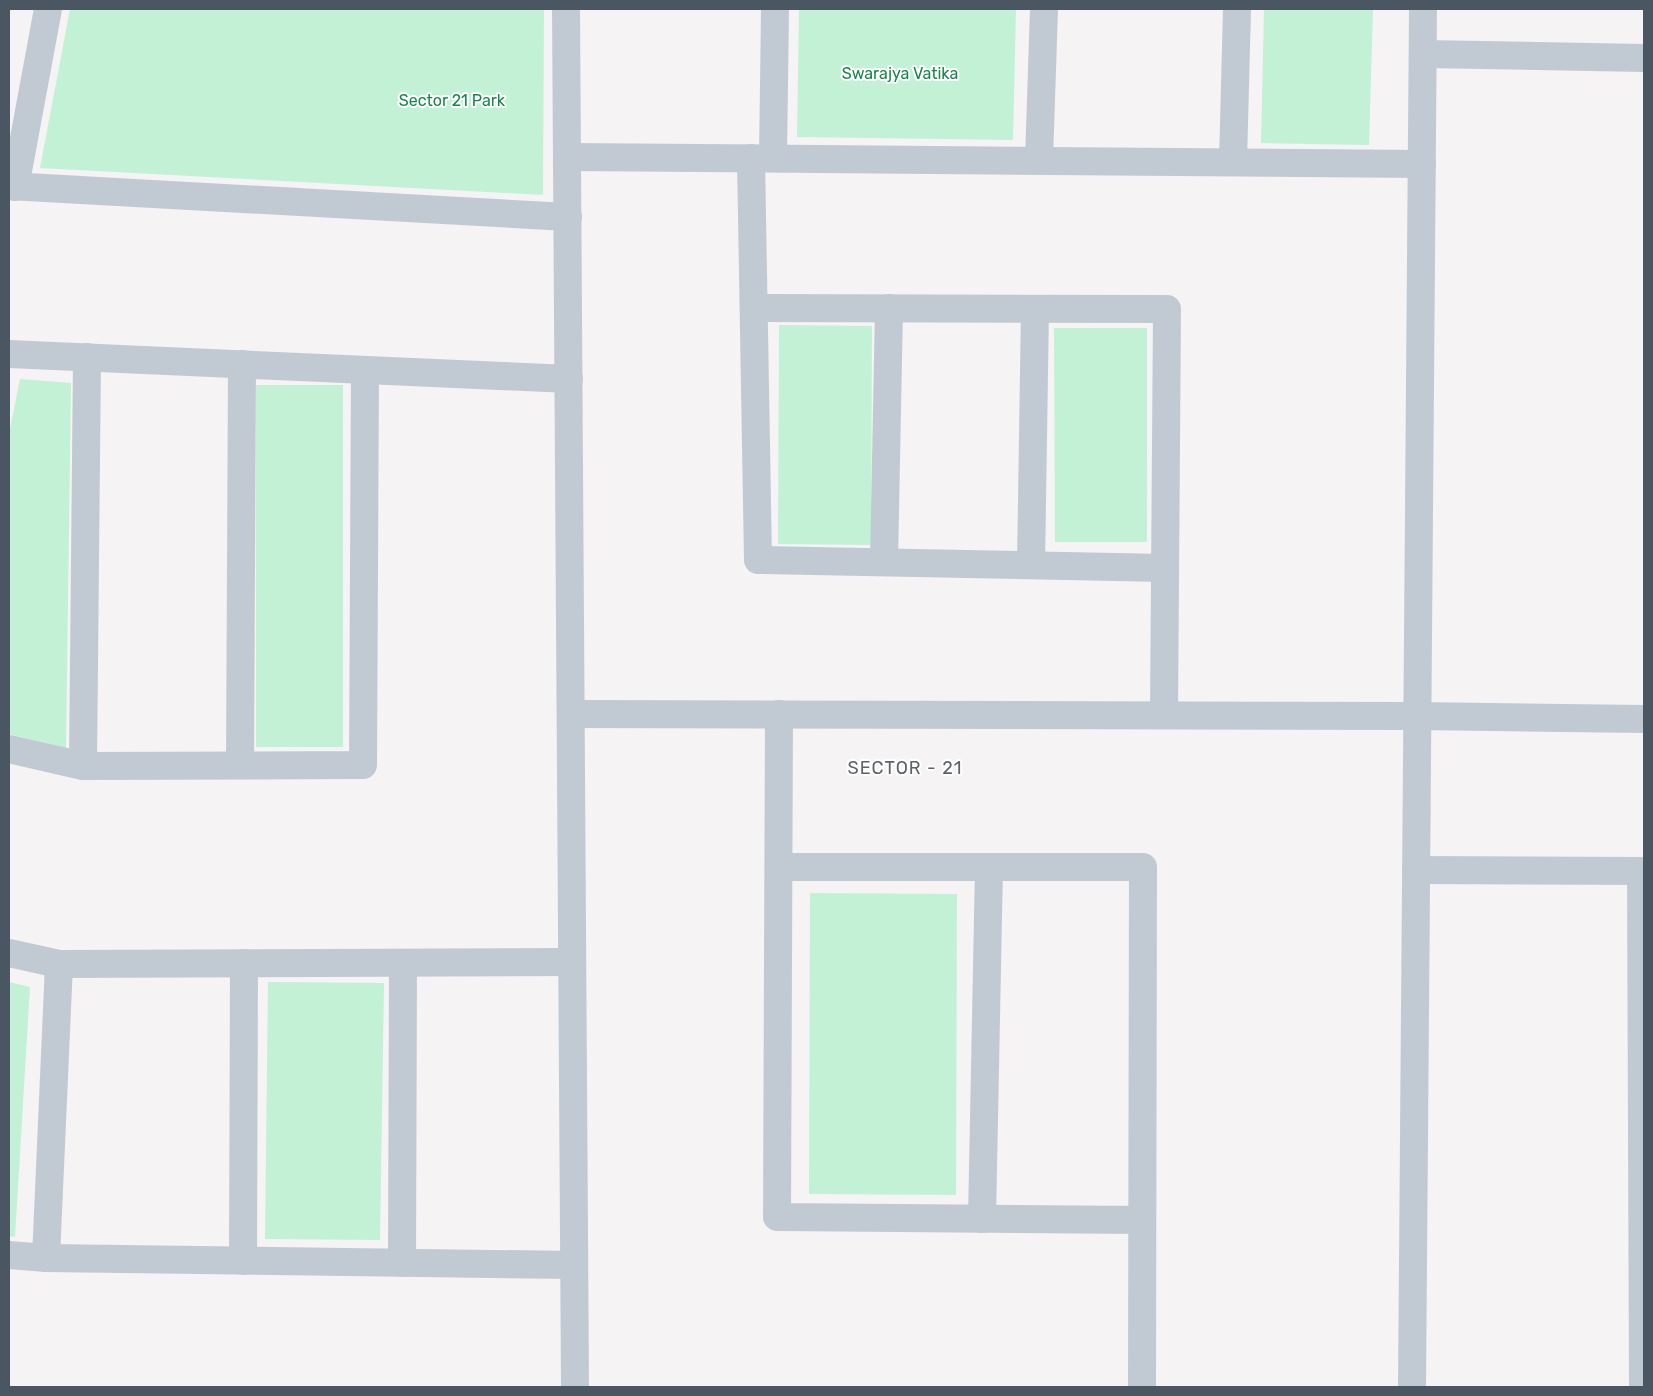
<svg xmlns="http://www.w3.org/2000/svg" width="1653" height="1396" font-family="Rubik,sans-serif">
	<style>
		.green { fill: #c3f1d5 }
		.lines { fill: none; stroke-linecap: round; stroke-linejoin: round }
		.minor { stroke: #c1cad2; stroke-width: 28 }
		.labels { text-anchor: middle; stroke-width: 4; stroke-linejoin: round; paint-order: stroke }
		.park-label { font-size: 16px; fill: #17864f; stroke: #fff }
		.neighbourhood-label { font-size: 18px; letter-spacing: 1px; fill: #5f6368; stroke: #fff }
	</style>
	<rect width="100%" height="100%" fill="#f5f3f3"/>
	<!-- green -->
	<g class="green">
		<path d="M 70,9 L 544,9 L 543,195 L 40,168 Z"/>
		<path d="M 799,9 L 1016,9 L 1013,140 L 797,137 Z"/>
		<path d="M 1264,9 L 1373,9 L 1369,145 L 1261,143 Z"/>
		<path d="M 779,325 L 872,326 L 871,545 L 778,544 Z"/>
		<path d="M 1054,328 L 1147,328 L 1147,542 L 1055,542 Z"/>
		<path d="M 20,379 L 71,383 L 66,748 L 9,734 L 9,434 Z"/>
		<rect x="256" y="385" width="87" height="362"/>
		<path d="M 810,893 L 957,894 L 956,1195 L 809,1194 Z"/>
		<path d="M 9,982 L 30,987 L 15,1237 L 9,1236 Z"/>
		<path d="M 268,982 L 384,983 L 380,1240 L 265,1239 Z"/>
	</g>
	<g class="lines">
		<!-- minor -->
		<g class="minor">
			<path d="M 566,9 L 575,1387"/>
			<path d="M 1423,54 L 1644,58"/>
			<path d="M 567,157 L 1422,164"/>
			<path d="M 751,158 L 758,560 L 1165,568"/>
			<path d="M 773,158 L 775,9"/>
			<path d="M 1039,160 L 1044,9"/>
			<path d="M 1233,162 L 1237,9"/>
			<path d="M 9,186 L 568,217"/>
			<path d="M 15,187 L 48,9"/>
			<path d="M 754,308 L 1167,309 L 1164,715"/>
			<path d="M 9,354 L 569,379"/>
			<path d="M 884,562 L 889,308"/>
			<path d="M 1031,565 L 1035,309"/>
			<path d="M 571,714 L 1417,716 L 1644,719"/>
			<path d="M 779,714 L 777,1217 L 1142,1220"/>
			<path d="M 9,749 L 83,766 L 363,765 L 365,370"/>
			<path d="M 240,765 L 242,364"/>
			<path d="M 83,766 L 87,357"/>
			<path d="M 779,867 L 1143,867 L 1142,1387"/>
			<path d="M 1416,870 L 1644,871"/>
			<path d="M 1641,871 L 1643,1387"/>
			<path d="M 9,953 L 59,964 L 572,962"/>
			<path d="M 982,1219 L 989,867"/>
			<path d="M 9,1255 L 46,1258 L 574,1265"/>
			<path d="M 46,1258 L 59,964"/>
			<path d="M 243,1261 L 244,963"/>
			<path d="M 402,1263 L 403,963"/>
			<path d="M 1412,1387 L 1423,9"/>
		</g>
	</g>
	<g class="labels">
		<!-- park labels -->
		<g class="park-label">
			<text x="900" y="79">Swarajya Vatika</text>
			<text x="452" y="106">Sector 21 Park</text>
		</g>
		<!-- neighbourhood labels -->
		<g class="neighbourhood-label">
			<text x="905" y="774">SECTOR - 21</text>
		</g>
	</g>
	<!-- border -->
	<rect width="1653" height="1396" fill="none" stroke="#4a5661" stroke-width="20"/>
</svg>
